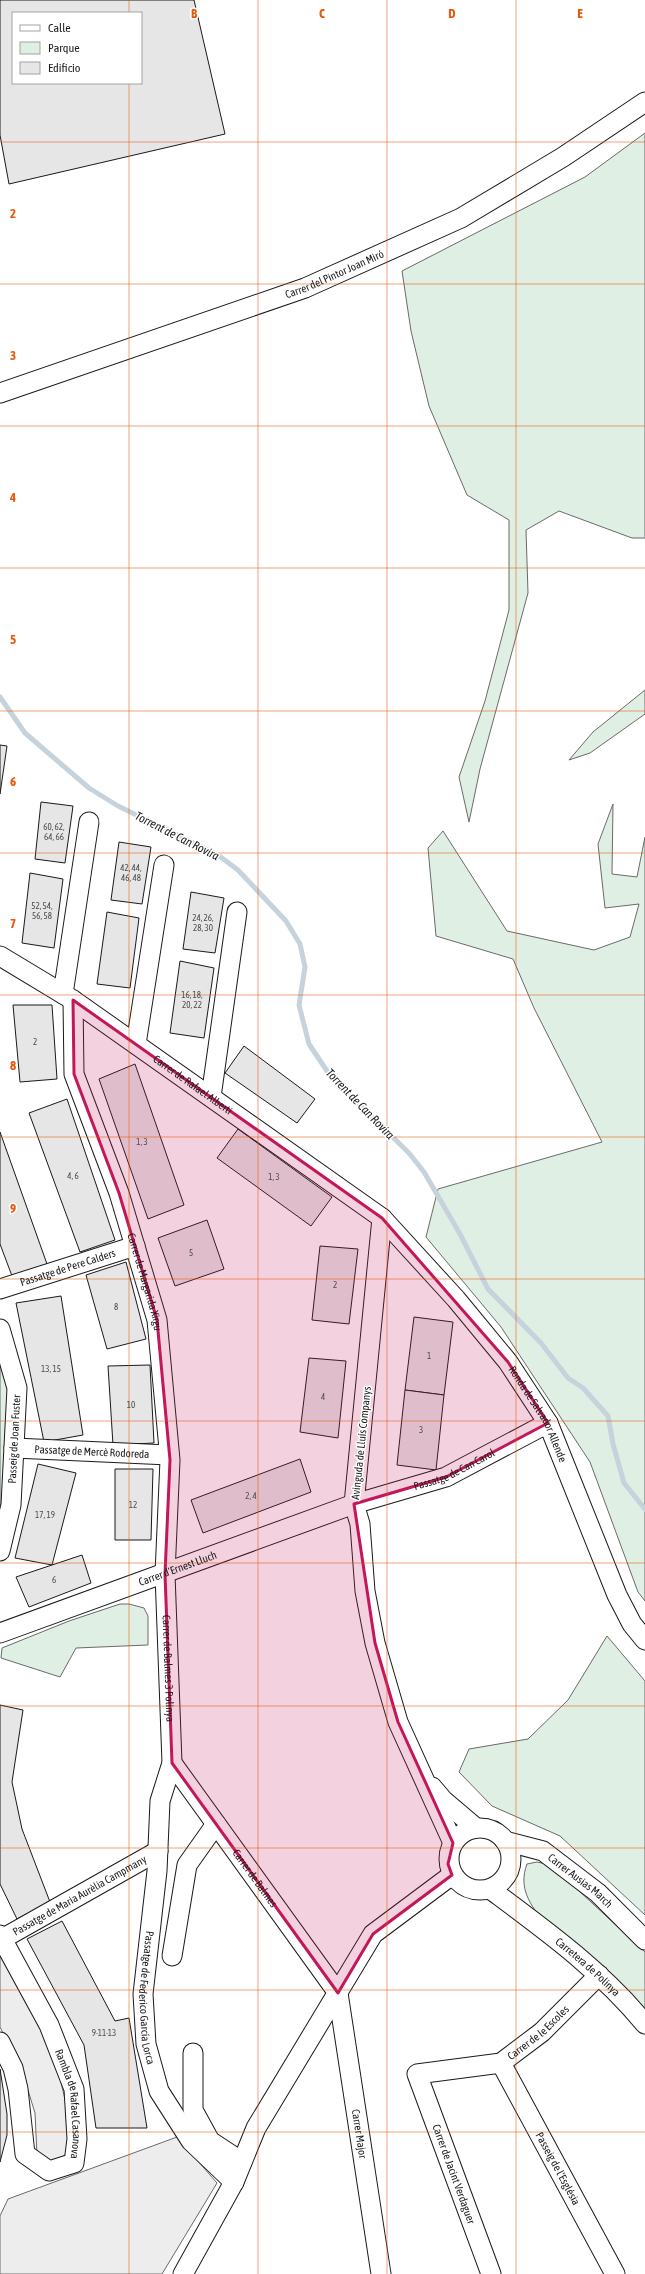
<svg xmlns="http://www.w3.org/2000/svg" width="645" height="2274" font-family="'Asap Condensed',sans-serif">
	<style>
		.green { fill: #e0efe3; stroke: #6a6a6a }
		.parking { fill: #ededed; stroke: #6a6a6a }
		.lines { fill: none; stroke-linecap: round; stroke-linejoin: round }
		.stream { stroke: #c6d2dc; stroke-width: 5 }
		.building { fill: #e6e6e6; stroke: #1a1a1a; fill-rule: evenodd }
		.minor-casing { stroke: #1a1a1a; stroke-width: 21 }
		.minor { stroke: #fff; stroke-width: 19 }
		.marked { fill: #c2185b; fill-opacity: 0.2; stroke: #c2185b; stroke-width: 3; stroke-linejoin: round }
		.grid { fill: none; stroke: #e8590c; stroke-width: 1; stroke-opacity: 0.55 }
		.labels { text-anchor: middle; stroke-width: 3; stroke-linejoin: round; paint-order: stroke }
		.number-label { font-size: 9px; fill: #4d4d4d }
		.street-label { font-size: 11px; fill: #1a1a1a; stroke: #fff }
		.water-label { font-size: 12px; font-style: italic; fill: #1a1a1a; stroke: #fff }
		.grid-label { font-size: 13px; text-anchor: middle; font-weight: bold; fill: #e8590c; stroke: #fff; stroke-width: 3; stroke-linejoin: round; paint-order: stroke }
	</style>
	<rect width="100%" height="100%" fill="#fff"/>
	<!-- green -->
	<g class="green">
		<path d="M 645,133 L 645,538 L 632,538 L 559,511 L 526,530 L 528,593 L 480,769 L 469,822 L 459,777 L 485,701 L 509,610 L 509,520 L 467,495 L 429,406 L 411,331 L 402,271 L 585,177 Z"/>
		<path d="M 645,690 L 645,714 L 590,753 L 569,760 L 593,732 Z"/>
		<path d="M 613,804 L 612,874 L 637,877 L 645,837 L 645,1601 L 638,1592 L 590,1462 L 501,1327 L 426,1237 L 438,1189 L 602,1142 L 534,1008 L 513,959 L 436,936 L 428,848 L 443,831 L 507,931 L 594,950 L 630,937 L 639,904 L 605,908 L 598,844 Z"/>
		<path d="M 0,1362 L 10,1389 L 3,1505 L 0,1520 Z"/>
		<path d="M 120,1604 L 129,1604 L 144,1608 L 148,1616 L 148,1645 L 76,1648 L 60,1677 L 1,1658 L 2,1648 L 69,1621 Z"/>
		<path d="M 607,1636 L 645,1681 L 645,1915 L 560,1836 L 492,1806 L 459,1772 L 469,1749 L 528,1739 L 568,1700 Z"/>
		<path d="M 537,1862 L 551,1865 L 645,1952 L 645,2010 L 545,1923 C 530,1905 518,1888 527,1864 Z"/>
	</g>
	<!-- parking -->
	<g class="parking">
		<path d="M 0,1951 L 55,2056 L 66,2104 L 69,2141 L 65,2155 L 54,2163 L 37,2155 L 35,2113 L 22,2071 L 0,2027 Z"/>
		<path d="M 177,2137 L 217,2183 L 162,2274 L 0,2274 L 0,2216 L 8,2199 Z"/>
	</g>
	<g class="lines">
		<!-- stream -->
		<path class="stream" d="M 0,697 L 25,733 L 89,788 L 118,806 L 218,855 L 238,870 L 286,921 L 300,944 L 305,967 L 299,1005 L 309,1044 L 331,1077 L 409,1153 L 424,1172 L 460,1234 L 488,1289 L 541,1343 L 568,1378 L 583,1388 L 608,1416 L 613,1444 L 624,1483 L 645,1509"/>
	</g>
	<!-- building -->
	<g class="building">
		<path d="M 0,0 L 194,0 L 225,134 L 9,184 L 0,135 ZM 13,13 L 141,13 L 141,83 L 13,83 Z"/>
		<path d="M 0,745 L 7,746 L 0,794 Z"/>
		<path d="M 41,802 L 73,806 L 65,863 L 35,859 Z"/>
		<path d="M 119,842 L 151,847 L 142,904 L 111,900 Z"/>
		<path d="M 30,873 L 63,879 L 54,948 L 22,943 Z"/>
		<path d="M 191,892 L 224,898 L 215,953 L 183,949 Z"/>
		<path d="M 107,912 L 139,918 L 130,988 L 97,984 Z"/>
		<path d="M 180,961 L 214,968 L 204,1038 L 170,1033 Z"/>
		<path d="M 13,1005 L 52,1005 L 57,1079 L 20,1082 Z"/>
		<path d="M 244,1046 L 315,1099 L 297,1123 L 225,1073 Z"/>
		<path d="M 135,1064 L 184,1205 L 148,1219 L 99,1079 Z"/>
		<path d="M 67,1099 L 115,1240 L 80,1252 L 29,1113 Z"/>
		<path d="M 238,1129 L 332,1197 L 311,1226 L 217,1158 Z"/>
		<path d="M 0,1132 L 47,1264 L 12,1276 L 0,1244 Z"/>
		<path d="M 207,1220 L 224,1269 L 175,1286 L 158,1238 Z"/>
		<path d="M 320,1246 L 358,1249 L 349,1324 L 312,1320 Z"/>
		<path d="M 126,1262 L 146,1339 L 107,1349 L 86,1275 Z"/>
		<path d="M 61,1296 L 83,1435 L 44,1442 L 16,1303 Z"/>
		<path d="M 414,1317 L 453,1322 L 444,1395 L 405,1390 Z"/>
		<path d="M 309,1358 L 346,1361 L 338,1438 L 300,1432 Z"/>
		<path d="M 150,1365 L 154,1443 L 113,1445 L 108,1366 Z"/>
		<path d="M 405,1390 L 444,1395 L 436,1470 L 397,1465 Z"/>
		<path d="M 300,1459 L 311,1492 L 203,1533 L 191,1500 Z"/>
		<path d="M 38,1464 L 76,1473 L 52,1565 L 15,1558 Z"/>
		<path d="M 115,1469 L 153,1469 L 151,1540 L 115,1540 Z"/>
		<path d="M 82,1555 L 91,1583 L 29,1607 L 16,1577 Z"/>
		<path d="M 0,1705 L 23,1710 L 12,1782 L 22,1829 L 50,1902 L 17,1919 L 0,1884 Z"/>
		<path d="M 62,1921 L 115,2021 L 129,2018 L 147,2128 L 96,2128 L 84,2045 L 27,1939 Z"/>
		<path d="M 0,2069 L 7,2114 L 7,2135 L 0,2162 Z"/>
	</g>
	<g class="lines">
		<defs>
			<g id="minor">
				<path id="s1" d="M 0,393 L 305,288 L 461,218 L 563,157 L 645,102"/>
				<path id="s2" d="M 0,956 L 73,1000 L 382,1218 L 456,1299 L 508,1362 L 548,1423 L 617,1595 L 632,1624 L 645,1640"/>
				<path d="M 63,994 L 89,822"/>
				<path id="s3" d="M 73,1000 L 74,1074 L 119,1193 L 157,1320 L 170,1460 L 165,1574 L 172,1763 L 160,1801 L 157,1871 L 143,1994 L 146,2044 L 159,2091 L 191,2141 L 234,2182"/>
				<path d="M 136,1044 L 164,865"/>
				<path d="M 211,1097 L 237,912"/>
				<path d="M 382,1218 L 354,1504 L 360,1524 L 365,1591 L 375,1643 L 398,1722 L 453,1843"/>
				<path id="s4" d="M 0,1289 L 135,1246"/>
				<path d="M 0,1329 L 17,1388 L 11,1505 L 0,1551"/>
				<path id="s5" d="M 14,1448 L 169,1455"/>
				<path id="s6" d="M 0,1633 L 354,1504 L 446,1477 L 548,1423"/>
				<path id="s7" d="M 172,1763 L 338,1993 L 381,2274"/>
				<path d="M 432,1787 L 443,1800 L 476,1828"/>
				<circle cx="480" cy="1859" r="31"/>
				<path id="s8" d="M 505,1841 L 543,1851 L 598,1893 L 645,1940"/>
				<path id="s9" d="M 490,1889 C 545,1930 602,1971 645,2024"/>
				<path id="s10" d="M 0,1935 L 49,2025 L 74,2089 L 77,2139 L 74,2163 L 49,2171 L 25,2154 L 18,2089 L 13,2068 L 0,2042"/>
				<path id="s11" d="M 2,1939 L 158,1851"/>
				<path d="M 172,1956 L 187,1865 L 216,1824"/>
				<path d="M 193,2053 L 193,2110 L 210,2141 L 242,2162"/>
				<path id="s12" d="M 501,2063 L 615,2274"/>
				<path d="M 183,2274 L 234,2182 L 256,2128 L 373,1934 L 452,1875"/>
				<path id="s13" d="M 491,2274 L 417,2074 L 501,2063 L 542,2032 L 599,1975"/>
			</g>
		</defs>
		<!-- minor casing -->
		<use href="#minor" class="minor-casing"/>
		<!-- minor -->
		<use href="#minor" class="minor"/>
	</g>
	<!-- marked area -->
	<path class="marked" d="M 73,1000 L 382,1218 L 508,1362 L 548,1423 L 446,1477 L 354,1504 L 375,1643 L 398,1722 L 453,1843 L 448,1864 L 452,1875 L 373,1934 L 338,1993 L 172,1763 L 165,1574 L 170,1460 L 157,1320 L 119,1193 L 74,1074 Z"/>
	<!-- grid -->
	<path class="grid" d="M 129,0 L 129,13M 258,0 L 258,2274M 387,0 L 387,2274M 516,0 L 516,2274M 129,83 L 129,2274M 0,142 L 645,142M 0,284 L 645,284M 0,426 L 645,426M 0,568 L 645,568M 0,711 L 645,711M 0,853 L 645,853M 0,995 L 645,995M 0,1137 L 645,1137M 0,1279 L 645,1279M 0,1421 L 645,1421M 0,1563 L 645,1563M 0,1706 L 645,1706M 0,1848 L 645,1848M 0,1990 L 645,1990M 0,2132 L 645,2132"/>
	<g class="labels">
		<!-- number labels -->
		<g class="number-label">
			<text x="54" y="830">60, 62,<tspan x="54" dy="10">64, 66</tspan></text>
			<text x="131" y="871">42, 44,<tspan x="131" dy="10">46, 48</tspan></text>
			<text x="42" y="909">52, 54,<tspan x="42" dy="10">56, 58</tspan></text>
			<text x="203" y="921">24, 26,<tspan x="203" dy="10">28, 30</tspan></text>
			<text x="192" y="998">16, 18,<tspan x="192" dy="10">20, 22</tspan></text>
			<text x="35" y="1045">2</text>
			<text x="142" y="1145">1, 3</text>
			<text x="73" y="1179">4, 6</text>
			<text x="274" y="1180">1, 3</text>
			<text x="191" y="1256">5</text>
			<text x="335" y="1288">2</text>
			<text x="116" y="1310">8</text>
			<text x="429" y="1359">1</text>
			<text x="51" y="1372">13, 15</text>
			<text x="323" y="1400">4</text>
			<text x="131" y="1408">10</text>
			<text x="421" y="1433">3</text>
			<text x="251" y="1499">2, 4</text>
			<text x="133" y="1508">12</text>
			<text x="45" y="1518">17, 19</text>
			<text x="54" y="1583">6</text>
			<text x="104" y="2036">9-11-13</text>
		</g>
		<!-- street labels -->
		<g class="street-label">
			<text dy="4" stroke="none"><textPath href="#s1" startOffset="355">Carrer del Pintor Joan Miró</textPath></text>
			<text dy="4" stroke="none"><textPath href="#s2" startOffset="232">Carrer de Rafael Alberti</textPath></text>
			<text dy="4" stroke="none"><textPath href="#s4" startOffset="71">Passatge de Pere Calders</textPath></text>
			<text dy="4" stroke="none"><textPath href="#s3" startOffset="294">Carrer de Margarida Xirgu</textPath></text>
			<text dy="4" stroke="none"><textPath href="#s2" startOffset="715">Ronda de Salvador Allende</textPath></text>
			<text transform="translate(14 1439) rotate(-87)" y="4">Passeig de Joan Fuster</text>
			<text transform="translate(361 1443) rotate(-84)" y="4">Avinguda de Lluís Companys</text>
			<text dy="4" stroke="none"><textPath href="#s5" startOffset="78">Passatge de Mercè Rodoreda</textPath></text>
			<text dy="4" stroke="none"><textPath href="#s6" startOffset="483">Passatge de Can Carol</textPath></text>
			<text dy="4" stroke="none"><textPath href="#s6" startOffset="189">Carrer d'Ernest Lluch</textPath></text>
			<text dy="4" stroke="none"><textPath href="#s3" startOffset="683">Carrer de Balmes 3 Polinya</textPath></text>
			<text dy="4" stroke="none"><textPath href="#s7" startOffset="142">Carrer de Balmes</textPath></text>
			<text dy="4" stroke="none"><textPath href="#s8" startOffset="87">Carrer Ausias March</textPath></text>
			<text dy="4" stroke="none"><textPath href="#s11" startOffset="89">Passatge de Maria Aurèlia Campmany</textPath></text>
			<text dy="4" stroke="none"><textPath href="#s9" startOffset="125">Carretera de Polinya</textPath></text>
			<text dy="4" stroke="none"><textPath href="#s3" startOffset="1015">Passatge de Federico García Lorca</textPath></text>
			<text dy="4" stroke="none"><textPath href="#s13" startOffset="346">Carrer de le Escoles</textPath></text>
			<text dy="4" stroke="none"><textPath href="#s10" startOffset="185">Rambla de Rafael Casanova</textPath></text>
			<text dy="4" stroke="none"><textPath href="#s7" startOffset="426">Carrer Major</textPath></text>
			<text dy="4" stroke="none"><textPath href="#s12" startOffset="120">Passeig de l'Església</textPath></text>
			<text transform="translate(454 2174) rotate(70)" y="4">Carrer de Jacint Verdaguer</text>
		</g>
		<!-- water labels -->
		<g class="water-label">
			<text transform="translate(177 836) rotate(27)" y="4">Torrent de Can Rovira</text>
			<text transform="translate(360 1104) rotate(46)" y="4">Torrent de Can Rovira</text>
		</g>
	</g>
	<g class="grid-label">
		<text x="194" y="18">B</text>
		<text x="322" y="18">C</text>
		<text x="452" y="18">D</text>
		<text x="580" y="18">E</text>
		<text x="13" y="218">2</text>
		<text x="13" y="360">3</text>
		<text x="13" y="502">4</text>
		<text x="13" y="644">5</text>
		<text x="13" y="786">6</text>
		<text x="13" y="928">7</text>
		<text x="13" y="1070">8</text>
		<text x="13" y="1213">9</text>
	</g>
	<!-- legend -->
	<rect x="12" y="12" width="130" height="72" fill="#ffffff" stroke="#a3a3a3"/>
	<rect x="20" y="25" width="20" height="6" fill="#ffffff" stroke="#a3a3a3"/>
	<text x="48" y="32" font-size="12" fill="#1a1a1a">Calle</text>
	<rect x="20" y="42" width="20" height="12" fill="#e0efe3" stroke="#a3a3a3"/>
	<text x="48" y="52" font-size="12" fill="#1a1a1a">Parque</text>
	<rect x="20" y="62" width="20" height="12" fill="#e6e6e6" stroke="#a3a3a3"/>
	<text x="48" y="72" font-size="12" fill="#1a1a1a">Edificio</text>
</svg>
